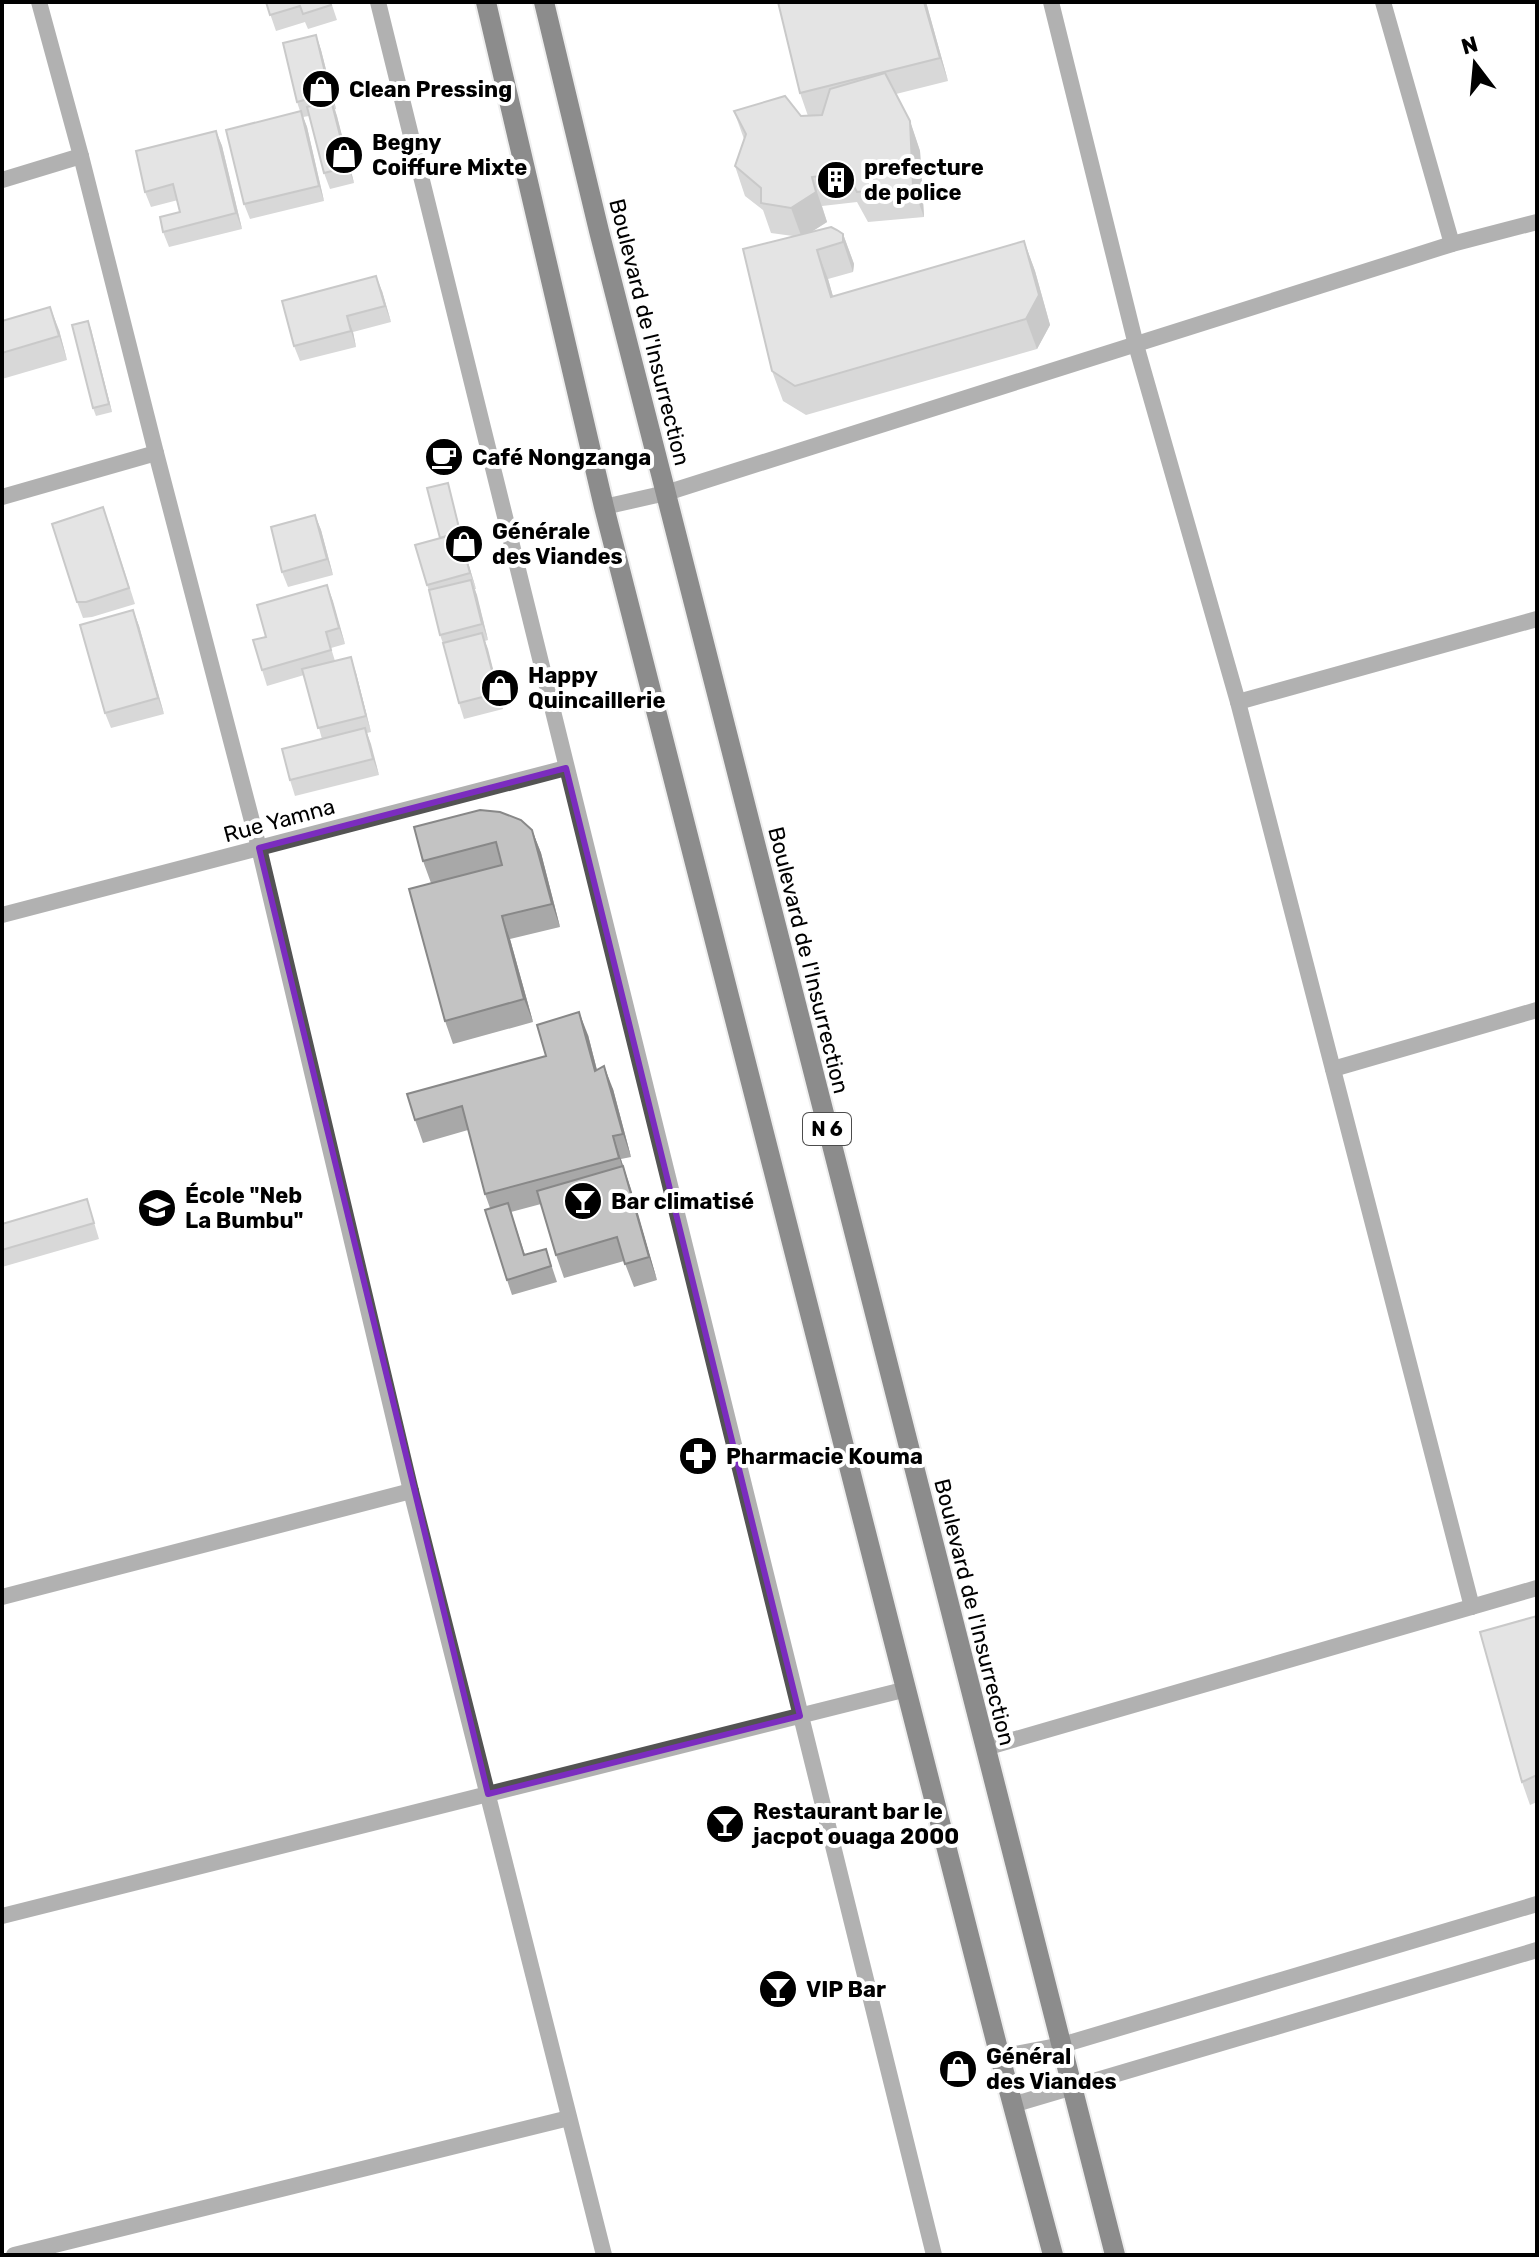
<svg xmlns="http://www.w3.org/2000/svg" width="1539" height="2257" font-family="Rubik,sans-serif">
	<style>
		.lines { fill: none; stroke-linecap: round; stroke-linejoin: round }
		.primary-casing { stroke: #dbdbdb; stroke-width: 24 }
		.street { stroke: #535353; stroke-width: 16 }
		.primary { stroke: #000; stroke-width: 20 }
		.wall { fill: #a8a8a8 }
		.shaded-wall { fill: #888 }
		.building { fill: #c3c3c3; stroke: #888; stroke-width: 2 }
		.marked { fill: none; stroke: #7b2cbf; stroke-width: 6; stroke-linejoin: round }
		.labels { text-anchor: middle; stroke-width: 8; stroke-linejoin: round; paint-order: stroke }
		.shield { fill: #fff; stroke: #4c4c4c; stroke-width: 2 }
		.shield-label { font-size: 20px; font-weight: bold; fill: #000 }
		.poi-label { font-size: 22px; font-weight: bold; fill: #000; stroke: #fff; text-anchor: start }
		.street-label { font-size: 22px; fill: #000; stroke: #fff }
	</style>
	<rect width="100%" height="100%" fill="#fff"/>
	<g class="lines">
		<defs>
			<g id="primary">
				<path d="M 486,2 L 604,507 L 1000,2057 L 1053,2255"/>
				<path d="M 544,2 L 599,231 L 1115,2255"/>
			</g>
		</defs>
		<!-- primary casing -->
		<use href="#primary" class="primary-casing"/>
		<!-- street -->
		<g class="street">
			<path d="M 39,2 L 81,156 L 156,453 L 259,848 L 411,1491 L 604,2255"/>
			<path d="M 378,2 L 934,2255"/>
			<path d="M 1051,2 L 1136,345 L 1238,702 L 1472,1607"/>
			<path d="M 1383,2 L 1452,244"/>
			<path d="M 2,180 L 81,156"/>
			<path d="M 2,497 L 156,453"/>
			<path d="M 604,507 L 666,493 L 1452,244 L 1537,222"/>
			<path d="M 1238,702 L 1537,619"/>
			<path d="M 2,915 L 566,768"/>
			<path d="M 1333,1069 L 1537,1010"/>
			<path d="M 2,1597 L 411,1491"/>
			<path d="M 985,1748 L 1537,1588"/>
			<path d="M 2,1916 L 907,1689"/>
			<path d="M 1000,2057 L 1062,2045 L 1537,1904"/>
			<path d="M 1012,2105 L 1537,1950"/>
			<path d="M 14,2255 L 569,2118"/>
		</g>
		<!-- primary -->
		<use href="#primary" class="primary"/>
	</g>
	<!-- wall -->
	<g class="wall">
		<path d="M 266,2 L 331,2 L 337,20 L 308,29 L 305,22 L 276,31 Z"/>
		<path d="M 926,2 L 948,81 L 896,94 L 910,121 L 920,151 L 924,217 L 868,222 L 857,202 L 822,206 L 827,222 L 811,232 L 843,234 L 854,264 L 853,272 L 828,279 L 833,297 L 1024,241 L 1035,271 L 1050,325 L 1037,349 L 806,415 L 783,401 L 772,371 L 793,236 L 771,233 L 763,210 L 745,196 L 735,166 L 744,139 L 734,111 L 808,116 L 800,93 Z"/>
		<path d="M 316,35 L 321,50 L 336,109 L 335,109 L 354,183 L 330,189 L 324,173 L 309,116 L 303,117 L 307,127 L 324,201 L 250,219 L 244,204 L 300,111 L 297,102 Z"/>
		<path d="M 216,131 L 222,146 L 242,229 L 169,247 L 163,232 L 180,212 L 178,200 L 151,207 L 145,192 Z"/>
		<path d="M 382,291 L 391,322 L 353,332 L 356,347 L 300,361 L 294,346 Z"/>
		<path d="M 2,321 L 59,330 L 67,360 L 2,379 Z"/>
		<path d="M 88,321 L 112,412 L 96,416 L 93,408 Z"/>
		<path d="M 450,491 L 463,540 L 461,540 L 476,589 L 475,589 L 488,640 L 485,641 L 503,709 L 464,719 L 459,703 L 445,649 L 440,635 L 431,597 L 427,585 L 440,538 Z"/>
		<path d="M 315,515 L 321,530 L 333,575 L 288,587 L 282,572 Z"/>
		<path d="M 109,523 L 135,604 L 92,617 L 83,618 L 77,602 Z"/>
		<path d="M 327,585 L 345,644 L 331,648 L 335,661 L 356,673 L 371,732 L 367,733 L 379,775 L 295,796 L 290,780 L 322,739 L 304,675 L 267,686 L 262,670 L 266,637 Z"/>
		<path d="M 133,610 L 139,626 L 164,714 L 111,728 L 105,713 Z"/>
		<path d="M 532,830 L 541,853 L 560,927 L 510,939 L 533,1022 L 453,1044 L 445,1021 L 431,883 L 423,861 Z"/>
		<path d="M 588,1035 L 597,1070 L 613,1089 L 631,1157 L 621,1159 L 657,1280 L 634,1287 L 624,1261 L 564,1278 L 556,1255 L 541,1204 L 511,1212 L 525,1255 L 546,1249 L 557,1282 L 512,1295 L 507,1280 L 490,1208 L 485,1194 L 468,1130 L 423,1143 L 415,1120 Z"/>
		<path d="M 87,1199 L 99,1239 L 2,1267 L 2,1224 Z"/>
		<path d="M 1537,1616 L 1537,1802 L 1530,1805 L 1522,1782 Z"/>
	</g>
	<!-- shaded-wall -->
	<g class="shaded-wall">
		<path d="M 924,2 L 926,2 L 948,81 L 940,58 Z"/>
		<path d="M 316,35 L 321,50 L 336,109 L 330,93 Z"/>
		<path d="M 331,100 L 337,116 L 354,183 L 348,167 Z"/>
		<path d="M 301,111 L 307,127 L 324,201 L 319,186 Z"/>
		<path d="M 910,121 L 920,151 L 924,217 L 913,187 Z"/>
		<path d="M 216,131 L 222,146 L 242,229 L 236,213 Z"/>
		<path d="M 812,177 L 827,222 L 802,238 L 791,208 Z"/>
		<path d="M 843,234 L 854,264 L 853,272 L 843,242 Z"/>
		<path d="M 1024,241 L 1035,271 L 1050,325 L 1037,349 L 1026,319 Z"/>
		<path d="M 817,250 L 828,279 L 842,327 L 831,297 Z"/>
		<path d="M 376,276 L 382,291 L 391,322 L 385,306 Z"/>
		<path d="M 50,307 L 59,330 L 67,360 L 59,336 Z"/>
		<path d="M 347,316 L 353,332 L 356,347 L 351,331 Z"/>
		<path d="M 88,321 L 91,329 L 112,412 L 109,404 Z"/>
		<path d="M 315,515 L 321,530 L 333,575 L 327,559 Z"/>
		<path d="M 459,533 L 464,549 L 476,589 L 470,573 Z"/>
		<path d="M 471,580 L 477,595 L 488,640 L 482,624 Z"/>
		<path d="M 327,585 L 333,601 L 345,644 L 339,628 Z"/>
		<path d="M 133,610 L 139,626 L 164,714 L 158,698 Z"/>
		<path d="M 482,633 L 488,649 L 503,709 L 498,693 Z"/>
		<path d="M 351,657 L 356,673 L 371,732 L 366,716 Z"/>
		<path d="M 365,728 L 371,744 L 379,775 L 373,759 Z"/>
		<path d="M 532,830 L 541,853 L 560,927 L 552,904 Z"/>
		<path d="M 502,916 L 510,939 L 533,1022 L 524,999 Z"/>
		<path d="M 579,1012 L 588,1035 L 603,1094 L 595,1071 Z"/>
		<path d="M 604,1066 L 613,1089 L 631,1157 L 623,1134 Z"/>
		<path d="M 613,1136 L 631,1189 L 657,1280 L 649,1257 Z"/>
	</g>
	<!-- building -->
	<g class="building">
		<path d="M 266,2 L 330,2 L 331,5 L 303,14 L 300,6 L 270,15 Z"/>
		<path d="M 778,2 L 924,2 L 940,58 L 800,93 Z"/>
		<path d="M 316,35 L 330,93 L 297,102 L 283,43 Z"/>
		<path d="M 885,73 L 910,121 L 913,187 L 857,192 L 846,172 L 812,177 L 816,192 L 791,208 L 761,203 L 761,188 L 735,166 L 746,134 L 734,111 L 785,96 L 801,116 L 822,115 L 830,89 Z"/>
		<path d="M 331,100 L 348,167 L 324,173 L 307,107 Z"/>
		<path d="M 301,111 L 319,186 L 244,204 L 226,130 Z"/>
		<path d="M 216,131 L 236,213 L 163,232 L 160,217 L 180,212 L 173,184 L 145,192 L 136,151 Z"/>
		<path d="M 831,227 L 837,230 L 843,234 L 843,242 L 817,250 L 831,297 L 1024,241 L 1039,295 L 1026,319 L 795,386 L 772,371 L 743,249 Z"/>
		<path d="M 376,276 L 385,306 L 347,316 L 351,331 L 294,346 L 282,301 Z"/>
		<path d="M 50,307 L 59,336 L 2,353 L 2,321 Z"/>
		<path d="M 88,321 L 109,404 L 93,408 L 72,325 Z"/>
		<path d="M 448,483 L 460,532 L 440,538 L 427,488 Z"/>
		<path d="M 103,507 L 129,588 L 86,602 L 77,602 L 52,524 Z"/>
		<path d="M 315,515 L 327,559 L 282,572 L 271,527 Z"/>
		<path d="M 459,533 L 470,573 L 427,585 L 415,545 Z"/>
		<path d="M 471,580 L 482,624 L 440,635 L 429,590 Z"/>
		<path d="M 327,585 L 339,628 L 326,632 L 331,650 L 262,670 L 253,640 L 266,637 L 257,605 Z"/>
		<path d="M 133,610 L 158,698 L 105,713 L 80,625 Z"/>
		<path d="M 482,633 L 498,693 L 459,703 L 443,643 Z"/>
		<path d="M 351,657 L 366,716 L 318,728 L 302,669 Z"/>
		<path d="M 365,728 L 373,759 L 290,780 L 282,749 Z"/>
		<path d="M 480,810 L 500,812 L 521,820 L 532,830 L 552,904 L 502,916 L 524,999 L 445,1021 L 409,889 L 502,865 L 496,842 L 423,861 L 414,827 Z"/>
		<path d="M 579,1012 L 595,1071 L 604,1066 L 623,1134 L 613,1136 L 619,1158 L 485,1194 L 462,1106 L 415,1120 L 407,1094 L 546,1056 L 537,1025 Z"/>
		<path d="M 623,1166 L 649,1257 L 625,1264 L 617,1237 L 556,1255 L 537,1191 Z"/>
		<path d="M 87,1199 L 94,1223 L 2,1250 L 2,1224 Z"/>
		<path d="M 508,1203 L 524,1255 L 546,1249 L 551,1266 L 507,1280 L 485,1210 Z"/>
		<path d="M 1537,1616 L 1537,1775 L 1522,1782 L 1480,1632 Z"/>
	</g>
	<!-- marked area -->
	<path d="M0 0H1539V2257H0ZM 566,768 L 800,1716 L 488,1794 L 259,848 Z" fill="#fff" fill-opacity=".55" fill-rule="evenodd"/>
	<path class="marked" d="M 566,768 L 800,1716 L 488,1794 L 259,848 Z"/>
	<!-- icons -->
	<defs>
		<symbol id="shop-disc" viewBox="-11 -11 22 22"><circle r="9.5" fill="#000" stroke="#fff"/><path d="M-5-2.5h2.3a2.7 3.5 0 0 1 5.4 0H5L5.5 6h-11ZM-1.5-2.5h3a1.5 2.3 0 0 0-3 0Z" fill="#fff"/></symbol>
		<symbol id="building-disc" viewBox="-11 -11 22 22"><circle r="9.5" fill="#000" stroke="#fff"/><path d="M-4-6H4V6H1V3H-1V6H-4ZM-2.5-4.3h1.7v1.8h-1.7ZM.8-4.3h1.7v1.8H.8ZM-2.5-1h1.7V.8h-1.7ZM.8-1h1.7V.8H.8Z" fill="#fff"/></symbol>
		<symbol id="cafe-disc" viewBox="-11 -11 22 22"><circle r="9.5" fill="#000" stroke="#fff"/><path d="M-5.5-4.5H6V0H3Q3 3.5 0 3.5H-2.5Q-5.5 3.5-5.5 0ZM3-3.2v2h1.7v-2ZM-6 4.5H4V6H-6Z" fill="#fff"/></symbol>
		<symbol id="bar-disc" viewBox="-11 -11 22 22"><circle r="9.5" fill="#000" stroke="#fff"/><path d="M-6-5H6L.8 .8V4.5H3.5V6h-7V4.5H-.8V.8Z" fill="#fff"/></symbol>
		<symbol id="school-disc" viewBox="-11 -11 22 22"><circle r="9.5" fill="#000" stroke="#fff"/><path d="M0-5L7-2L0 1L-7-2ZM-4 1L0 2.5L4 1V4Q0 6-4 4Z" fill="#fff"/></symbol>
		<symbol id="pharmacy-disc" viewBox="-11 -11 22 22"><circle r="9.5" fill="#000" stroke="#fff"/><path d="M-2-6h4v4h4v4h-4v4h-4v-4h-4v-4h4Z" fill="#fff"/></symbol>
	</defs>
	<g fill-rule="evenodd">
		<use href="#shop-disc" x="299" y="67" width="44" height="44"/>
		<use href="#shop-disc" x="322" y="133" width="44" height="44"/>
		<use href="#building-disc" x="814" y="158" width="44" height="44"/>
		<use href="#cafe-disc" x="422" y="435" width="44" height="44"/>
		<use href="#shop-disc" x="442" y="522" width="44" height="44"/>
		<use href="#shop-disc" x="478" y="666" width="44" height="44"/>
		<use href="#bar-disc" x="561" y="1179" width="44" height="44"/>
		<use href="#school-disc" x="135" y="1186" width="44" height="44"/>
		<use href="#pharmacy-disc" x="676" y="1434" width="44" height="44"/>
		<use href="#bar-disc" x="703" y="1802" width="44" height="44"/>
		<use href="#bar-disc" x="756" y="1967" width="44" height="44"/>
		<use href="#shop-disc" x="936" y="2047" width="44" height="44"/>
	</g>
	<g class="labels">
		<!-- shield labels -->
		<rect class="shield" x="803" y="1113" width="48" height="32" rx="6"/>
		<g class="shield-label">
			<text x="827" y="1136">N 6</text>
		</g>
		<!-- poi labels -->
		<g class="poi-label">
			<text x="349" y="97">Clean Pressing</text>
			<text x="372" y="150">Begny<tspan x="372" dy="25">Coiffure Mixte</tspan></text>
			<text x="864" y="175">prefecture<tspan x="864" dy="25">de police</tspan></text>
			<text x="472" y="465">Café Nongzanga</text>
			<text x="492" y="539">Générale<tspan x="492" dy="25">des Viandes</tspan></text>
			<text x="528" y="683">Happy<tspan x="528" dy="25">Quincaillerie</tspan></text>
			<text x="185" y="1203">École "Neb<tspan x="185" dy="25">La Bumbu"</tspan></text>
			<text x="611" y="1209">Bar climatisé</text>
			<text x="726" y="1464">Pharmacie Kouma</text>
			<text x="753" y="1819">Restaurant bar le<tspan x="753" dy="25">jacpot ouaga 2000</tspan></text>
			<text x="806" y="1997">VIP Bar</text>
			<text x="986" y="2064">Général<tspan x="986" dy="25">des Viandes</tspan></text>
		</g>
		<!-- street labels -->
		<g class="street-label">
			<text transform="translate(650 332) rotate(76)" y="8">Boulevard de l'Insurrection</text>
			<text transform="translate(279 820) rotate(-15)" y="8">Rue Yamna</text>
			<text transform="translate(809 960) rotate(76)" y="8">Boulevard de l'Insurrection</text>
			<text transform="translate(975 1612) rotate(76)" y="8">Boulevard de l'Insurrection</text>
		</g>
	</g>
	<!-- border -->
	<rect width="1539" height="2257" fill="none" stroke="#000000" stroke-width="8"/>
	<!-- north arrow -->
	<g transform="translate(1475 64) rotate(344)" stroke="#ffffff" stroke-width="6" paint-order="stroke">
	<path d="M0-6L14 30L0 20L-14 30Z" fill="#000000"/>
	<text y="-12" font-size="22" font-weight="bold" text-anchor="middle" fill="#000000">N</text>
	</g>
</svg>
